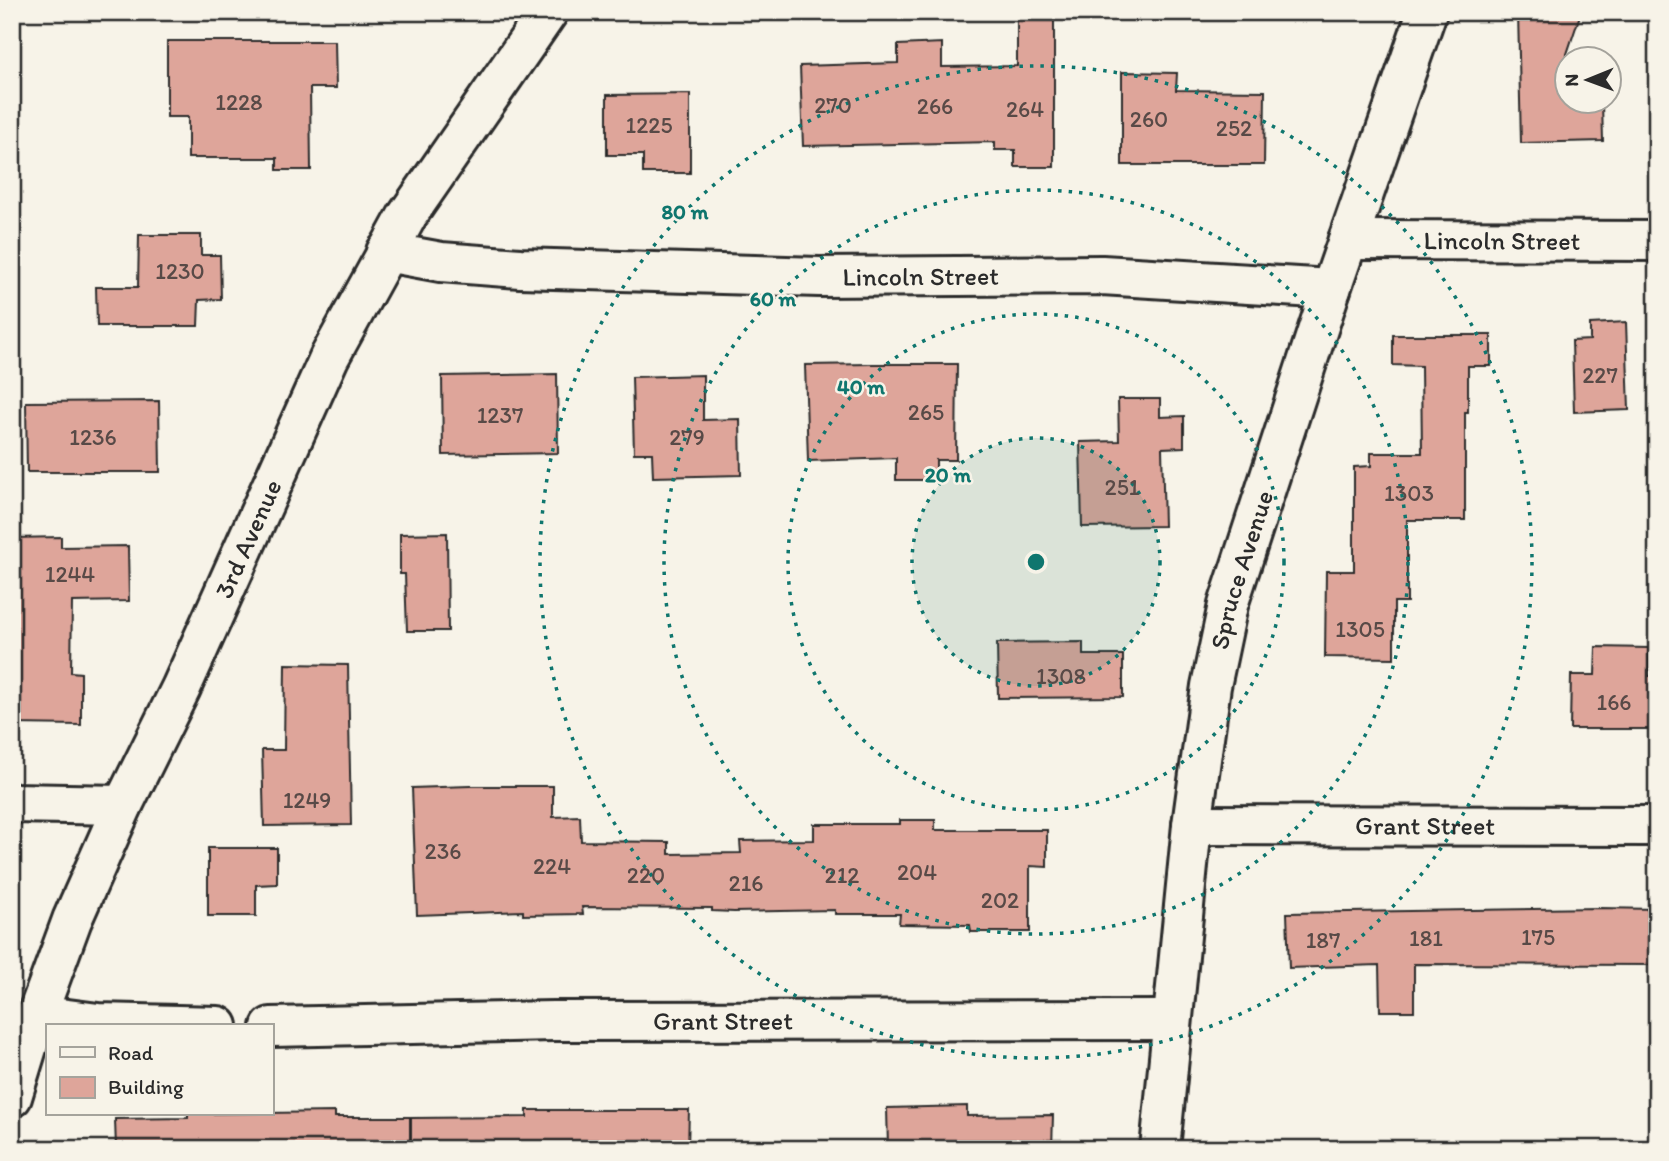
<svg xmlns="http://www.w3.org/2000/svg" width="1669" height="1161" font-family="Itim,sans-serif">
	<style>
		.building { fill: #dea59a; stroke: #2b2b2b; stroke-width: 2 }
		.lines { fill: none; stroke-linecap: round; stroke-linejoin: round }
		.street-casing { stroke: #2b2b2b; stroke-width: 44 }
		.secondary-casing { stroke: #2b2b2b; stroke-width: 44 }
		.street { stroke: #f7f3e8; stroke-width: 38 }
		.secondary { stroke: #f7f3e8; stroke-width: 38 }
		.ring { fill: none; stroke: #0f766e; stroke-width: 3.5; stroke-dasharray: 3.5 7 }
		.labels { text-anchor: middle; stroke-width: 5; stroke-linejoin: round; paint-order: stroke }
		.number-label { font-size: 23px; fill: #584a47 }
		.street-label { font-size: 26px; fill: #2b2b2b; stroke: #f7f3e8 }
		.centre { fill: #0f766e; stroke: #f7f3e8; stroke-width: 3.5 }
		.ring-label { font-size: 21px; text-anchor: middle; font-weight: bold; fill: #0f766e; stroke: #f7f3e8; stroke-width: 5; stroke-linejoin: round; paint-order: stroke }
	</style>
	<rect width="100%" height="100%" fill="#f7f3e8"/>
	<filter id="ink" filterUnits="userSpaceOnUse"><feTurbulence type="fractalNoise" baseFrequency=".0143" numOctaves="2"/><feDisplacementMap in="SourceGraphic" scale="14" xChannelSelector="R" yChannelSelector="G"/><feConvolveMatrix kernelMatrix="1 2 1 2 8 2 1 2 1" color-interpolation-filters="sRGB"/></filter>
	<g filter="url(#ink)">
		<!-- building -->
		<g class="building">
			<path d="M 1518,12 L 1581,12 L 1567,54 L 1567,102 L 1602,102 L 1603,141 L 1521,143 Z"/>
			<path d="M 1017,18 L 1054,19 L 1054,167 L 1015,167 L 1015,150 L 995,150 L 995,142 L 803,146 L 800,66 L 898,63 L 898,45 L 942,43 L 942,67 L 1017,66 Z"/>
			<path d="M 167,41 L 335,41 L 336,88 L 310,88 L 311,170 L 277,170 L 277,158 L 188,158 L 188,117 L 167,117 Z"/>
			<path d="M 1122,72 L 1177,73 L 1176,90 L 1265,91 L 1264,165 L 1122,165 Z"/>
			<path d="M 690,94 L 690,173 L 643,173 L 643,155 L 607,155 L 607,95 Z"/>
			<path d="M 139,235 L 201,235 L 201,255 L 220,255 L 221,299 L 199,300 L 198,326 L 97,326 L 96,287 L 138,287 Z"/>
			<path d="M 1626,322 L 1629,410 L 1574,412 L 1572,341 L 1590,340 L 1590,324 Z"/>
			<path d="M 1393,335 L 1491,335 L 1491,366 L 1468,366 L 1468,412 L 1465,412 L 1465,520 L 1407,520 L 1407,602 L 1394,602 L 1394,658 L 1325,657 L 1326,571 L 1354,571 L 1354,467 L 1371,466 L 1371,453 L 1422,453 L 1421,366 L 1393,365 Z"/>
			<path d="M 873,364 L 957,364 L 956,460 L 936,460 L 936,480 L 896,480 L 896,458 L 808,461 L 805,365 Z"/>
			<path d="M 557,374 L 558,453 L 443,455 L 442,376 Z"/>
			<path d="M 703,375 L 703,420 L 740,419 L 741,475 L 653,477 L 652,453 L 634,453 L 632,377 Z"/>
			<path d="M 1118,399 L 1160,399 L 1160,417 L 1184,416 L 1184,447 L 1162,448 L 1164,526 L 1082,527 L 1080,442 L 1119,441 Z"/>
			<path d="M 159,401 L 160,472 L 27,472 L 26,402 Z"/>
			<path d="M 447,533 L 448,631 L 407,631 L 405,574 L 400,574 L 400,534 Z"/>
			<path d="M 61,537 L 61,547 L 128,546 L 129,601 L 72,602 L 71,672 L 81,673 L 81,725 L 12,724 L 12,538 Z"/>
			<path d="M 1083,642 L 1083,655 L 1123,655 L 1123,697 L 998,698 L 997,643 Z"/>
			<path d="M 1596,647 L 1649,648 L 1649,676 L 1657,676 L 1657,729 L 1570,729 L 1571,675 L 1595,675 Z"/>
			<path d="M 285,664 L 348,665 L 351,825 L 264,826 L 262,750 L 284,750 Z"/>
			<path d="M 470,786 L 553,786 L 553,817 L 580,816 L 581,841 L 669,842 L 669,854 L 741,853 L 740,841 L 814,840 L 814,824 L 900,824 L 900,820 L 935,820 L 935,830 L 1047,830 L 1047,867 L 1030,866 L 1030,932 L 971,932 L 970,925 L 899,924 L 900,914 L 835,914 L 835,910 L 734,912 L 712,911 L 712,908 L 582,907 L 583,914 L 523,915 L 523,911 L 417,915 L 412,788 Z"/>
			<path d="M 208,848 L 277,848 L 277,884 L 256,885 L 256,916 L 208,916 Z"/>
			<path d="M 1599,908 L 1657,909 L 1657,965 L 1414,964 L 1414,1011 L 1380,1011 L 1379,965 L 1289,968 L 1287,913 Z"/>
			<path d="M 967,1106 L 967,1116 L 1053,1115 L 1052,1149 L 888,1149 L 887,1108 Z"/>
			<path d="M 527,1110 L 689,1110 L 688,1149 L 411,1149 L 411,1118 L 527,1117 Z"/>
			<path d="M 335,1112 L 335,1117 L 410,1117 L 410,1149 L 116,1149 L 115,1119 L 188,1118 L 188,1114 Z"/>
		</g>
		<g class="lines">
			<defs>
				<g id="street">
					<path id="s1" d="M 1348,240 L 1657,241"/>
					<path id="s2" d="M 386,252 L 441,262 L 520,268 L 819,277 L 1102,275 L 1331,289"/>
					<path d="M 12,803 L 123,805"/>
					<path id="s3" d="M 1192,825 L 1657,826"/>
					<path d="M 37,1015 L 98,1023 L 218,1026"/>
					<path id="s4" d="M 271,1027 L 553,1021 L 1172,1020"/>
					<path id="s5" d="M 1160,1149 L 1192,825 L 1211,686 L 1228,605 L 1331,289 L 1427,12"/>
				</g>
				<g id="secondary">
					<path id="s6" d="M 12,1097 L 37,1015 L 72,920 L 123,805 L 181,688 L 329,358 L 407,216 L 548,12"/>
				</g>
			</defs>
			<!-- street casing -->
			<use href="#street" class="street-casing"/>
			<!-- secondary casing -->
			<use href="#secondary" class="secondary-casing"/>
			<!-- street -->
			<use href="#street" class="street"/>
			<!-- secondary -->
			<use href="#secondary" class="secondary"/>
		</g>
	</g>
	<!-- distance rings -->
	<circle cx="1036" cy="562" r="124" fill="#0f766e" fill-opacity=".12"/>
	<g class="ring">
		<circle cx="1036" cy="562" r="124"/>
		<circle cx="1036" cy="562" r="248"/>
		<circle cx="1036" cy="562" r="372"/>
		<circle cx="1036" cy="562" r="496"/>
	</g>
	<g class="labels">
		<!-- number labels -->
		<g class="number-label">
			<text x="239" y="110">1228</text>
			<text x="833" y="113">270</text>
			<text x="935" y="114">266</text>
			<text x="1025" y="117">264</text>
			<text x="1149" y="127">260</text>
			<text x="649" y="133">1225</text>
			<text x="1234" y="136">252</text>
			<text x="180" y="279">1230</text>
			<text x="1600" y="383">227</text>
			<text x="926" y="420">265</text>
			<text x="500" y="423">1237</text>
			<text x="93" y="445">1236</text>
			<text x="687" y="445">279</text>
			<text x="1122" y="495">251</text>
			<text x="1409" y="501">1303</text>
			<text x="70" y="582">1244</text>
			<text x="1360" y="637">1305</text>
			<text x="1061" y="684">1308</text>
			<text x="1614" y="710">166</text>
			<text x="307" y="808">1249</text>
			<text x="443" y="859">236</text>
			<text x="552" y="874">224</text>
			<text x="917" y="880">204</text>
			<text x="646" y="883">220</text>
			<text x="842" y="883">212</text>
			<text x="746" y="891">216</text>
			<text x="1000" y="908">202</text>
			<text x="1538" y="945">175</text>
			<text x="1426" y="946">181</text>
			<text x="1323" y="948">187</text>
		</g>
		<!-- street labels -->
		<g class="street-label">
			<text dy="9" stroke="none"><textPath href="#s1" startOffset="154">Lincoln Street</textPath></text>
			<text dy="9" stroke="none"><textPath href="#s2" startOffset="536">Lincoln Street</textPath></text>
			<text dy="9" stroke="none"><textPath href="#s6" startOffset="607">3rd Avenue</textPath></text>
			<text dy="9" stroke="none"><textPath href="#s5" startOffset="586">Spruce Avenue</textPath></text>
			<text dy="9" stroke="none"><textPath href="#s3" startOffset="233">Grant Street</textPath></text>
			<text dy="9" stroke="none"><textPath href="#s4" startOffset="452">Grant Street</textPath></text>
		</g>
	</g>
	<circle cx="1036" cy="562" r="10" class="centre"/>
	<g class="ring-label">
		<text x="685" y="219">80 m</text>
		<text x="773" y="306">60 m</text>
		<text x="861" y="394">40 m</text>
		<text x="948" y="482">20 m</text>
	</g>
	<!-- margin -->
	<rect width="1669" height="1161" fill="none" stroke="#f7f3e8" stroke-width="42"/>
	<rect x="21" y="21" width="1627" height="1119" fill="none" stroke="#2b2b2b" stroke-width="2.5" filter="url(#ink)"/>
	<!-- legend -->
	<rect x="46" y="1024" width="228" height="91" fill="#f7f3e8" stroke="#a5a39c" stroke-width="2"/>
	<rect x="60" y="1047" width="35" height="10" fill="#f7f3e8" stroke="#a5a39c" stroke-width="2"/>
	<text x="108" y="1060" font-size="21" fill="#2b2b2b">Road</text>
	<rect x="60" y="1077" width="35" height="21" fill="#dea59a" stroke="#a5a39c" stroke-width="2"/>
	<text x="108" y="1094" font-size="21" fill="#2b2b2b">Building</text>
	<!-- north arrow -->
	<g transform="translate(1588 80) rotate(269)"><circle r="33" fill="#f7f3e8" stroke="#a5a39c" stroke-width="2"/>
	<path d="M0-5L12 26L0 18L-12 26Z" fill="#2b2b2b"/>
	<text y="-10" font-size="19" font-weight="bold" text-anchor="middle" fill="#2b2b2b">N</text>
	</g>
</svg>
